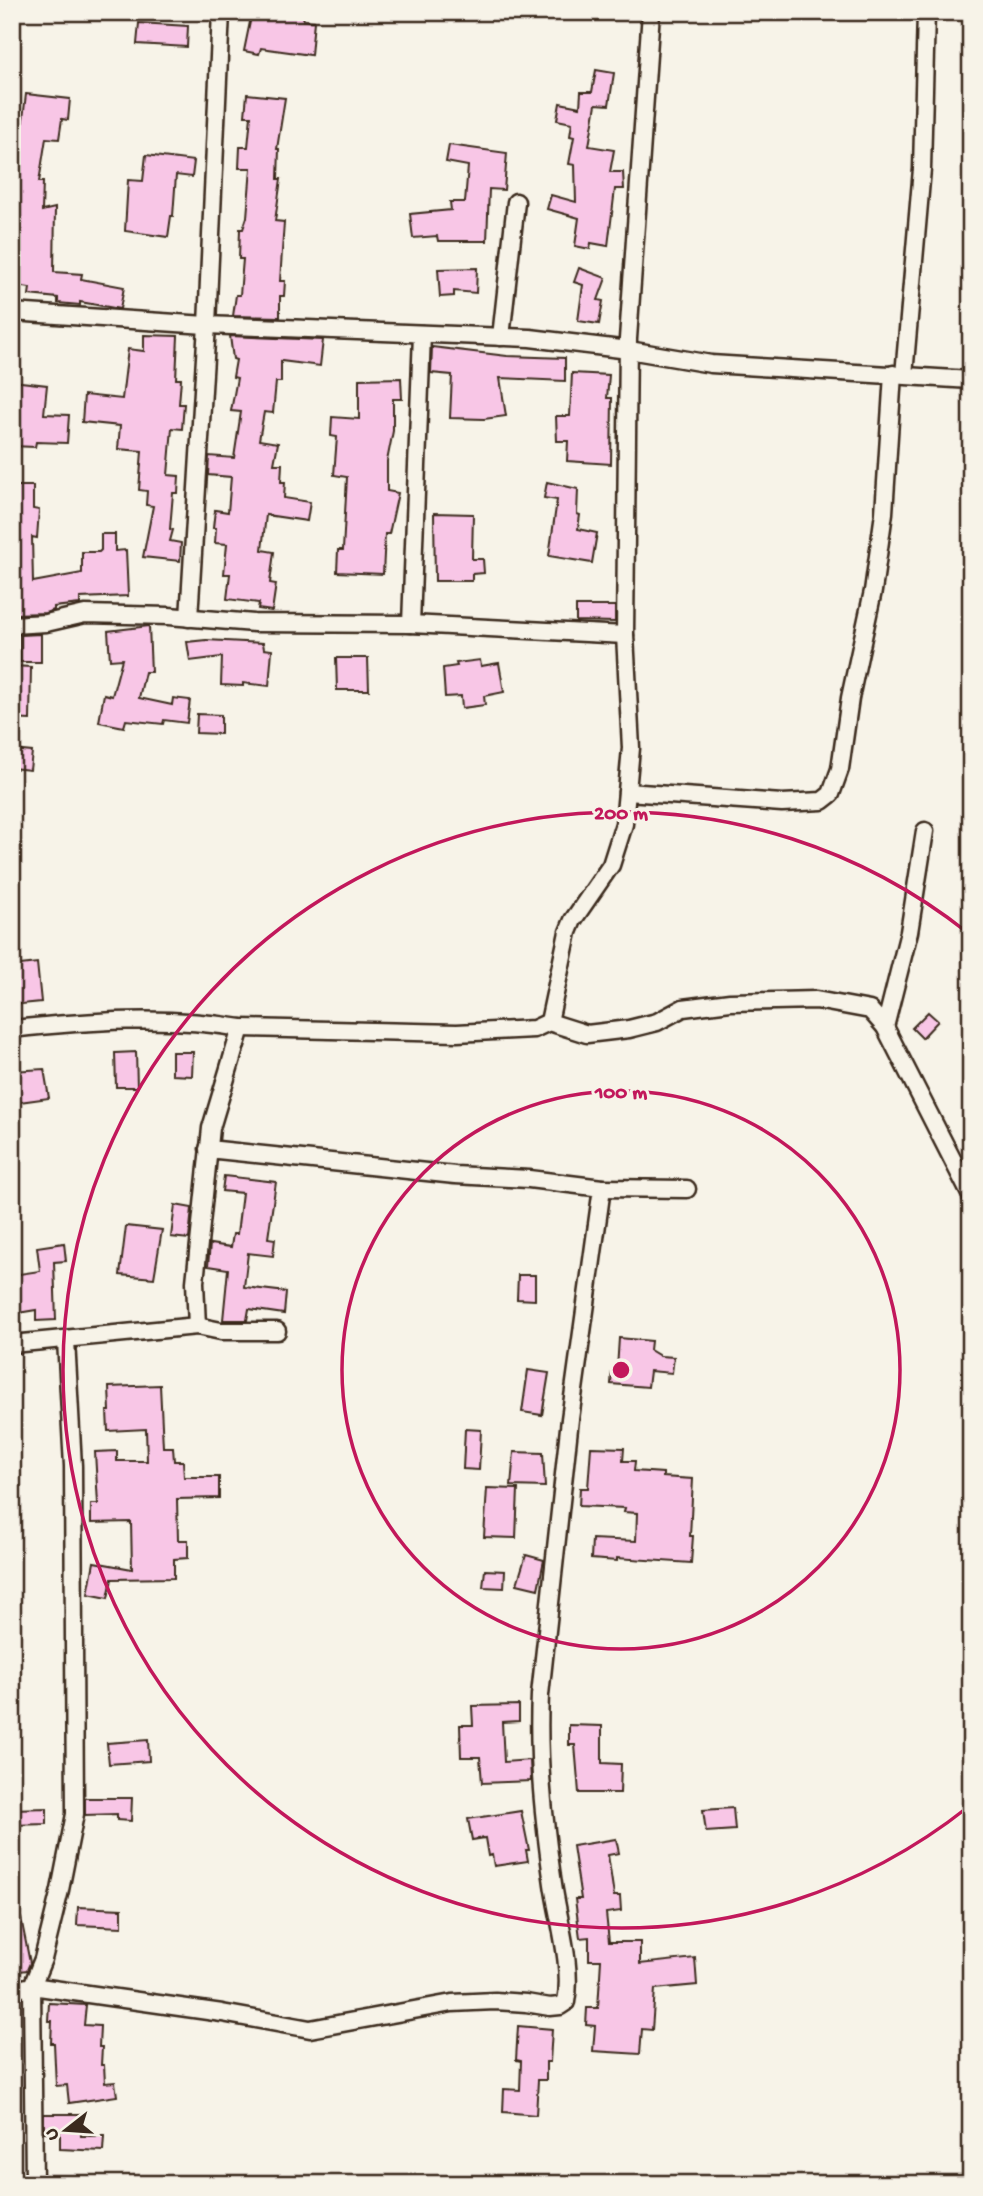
<svg xmlns="http://www.w3.org/2000/svg" width="983" height="2196" font-family="'Gochi Hand',sans-serif">
	<style>
		.building { fill: #f8c6e6; stroke: #3b2a1e; stroke-width: 2 }
		.lines { fill: none; stroke-linecap: round; stroke-linejoin: round }
		.street-casing { stroke: #3b2a1e; stroke-width: 21 }
		.street { stroke: #f7f3e8; stroke-width: 16 }
		.ring { fill: none; stroke: #c2185b; stroke-width: 3.5 }
		.centre { fill: #c2185b; stroke: #f7f3e8; stroke-width: 3.5 }
		.ring-label { font-size: 21px; text-anchor: middle; font-weight: bold; fill: #c2185b; stroke: #f7f3e8; stroke-width: 6; stroke-linejoin: round; paint-order: stroke }
	</style>
	<rect width="100%" height="100%" fill="#f7f3e8"/>
	<filter id="ink" filterUnits="userSpaceOnUse"><feTurbulence type="fractalNoise" baseFrequency=".0143" numOctaves="2"/><feDisplacementMap in="SourceGraphic" scale="14" xChannelSelector="R" yChannelSelector="G"/><feConvolveMatrix kernelMatrix="1 2 1 2 8 2 1 2 1" color-interpolation-filters="sRGB"/></filter>
	<g filter="url(#ink)">
		<!-- building -->
		<g class="building">
			<path d="M 252,12 L 305,12 L 303,20 L 314,21 L 311,55 L 261,48 L 259,54 L 244,51 Z"/>
			<path d="M 139,23 L 188,26 L 187,47 L 137,44 Z"/>
			<path d="M 596,70 L 614,73 L 609,105 L 596,104 L 589,146 L 614,150 L 610,172 L 623,172 L 624,189 L 615,189 L 608,246 L 591,243 L 590,249 L 575,246 L 579,218 L 547,209 L 551,195 L 576,202 L 575,165 L 569,164 L 574,137 L 570,136 L 572,123 L 557,120 L 560,103 L 580,107 L 581,92 L 592,92 Z"/>
			<path d="M 26,94 L 70,99 L 68,120 L 62,119 L 59,139 L 46,138 L 39,182 L 43,182 L 42,211 L 55,208 L 54,272 L 82,274 L 81,279 L 124,287 L 120,309 L 80,302 L 80,305 L 58,303 L 58,298 L 29,295 L 30,288 L 17,286 L 17,282 L 12,282 L 12,152 L 16,135 L 21,136 Z"/>
			<path d="M 247,94 L 285,98 L 277,149 L 279,149 L 278,179 L 281,179 L 275,221 L 284,222 L 280,281 L 285,281 L 284,296 L 280,296 L 280,317 L 233,316 L 236,295 L 240,295 L 243,259 L 239,259 L 240,229 L 243,229 L 247,217 L 251,168 L 239,168 L 240,147 L 248,147 L 251,116 L 245,116 Z"/>
			<path d="M 449,145 L 507,153 L 504,190 L 489,189 L 487,241 L 438,241 L 437,236 L 413,238 L 410,214 L 451,210 L 450,202 L 465,202 L 468,166 L 446,162 Z"/>
			<path d="M 146,155 L 194,161 L 192,177 L 176,175 L 173,216 L 171,216 L 168,237 L 125,231 L 128,180 L 143,181 Z"/>
			<path d="M 477,268 L 476,293 L 454,291 L 454,296 L 440,297 L 438,269 Z"/>
			<path d="M 579,268 L 606,278 L 598,300 L 603,301 L 599,324 L 578,321 L 583,285 L 574,282 Z"/>
			<path d="M 144,335 L 178,336 L 176,379 L 181,379 L 179,404 L 184,404 L 182,429 L 172,428 L 168,475 L 179,476 L 178,493 L 173,493 L 170,529 L 173,530 L 170,541 L 181,543 L 180,561 L 143,557 L 153,506 L 146,505 L 147,491 L 139,490 L 142,451 L 118,449 L 120,426 L 82,422 L 84,395 L 122,399 L 128,349 L 144,351 Z"/>
			<path d="M 230,336 L 323,340 L 320,366 L 281,361 L 281,382 L 276,382 L 273,413 L 264,412 L 259,440 L 278,443 L 274,464 L 282,464 L 281,482 L 285,482 L 284,498 L 310,502 L 307,521 L 266,515 L 262,550 L 274,552 L 270,583 L 276,584 L 272,611 L 258,609 L 259,603 L 227,599 L 230,574 L 224,574 L 227,544 L 215,543 L 216,528 L 213,528 L 215,510 L 228,512 L 231,477 L 208,475 L 209,456 L 234,458 L 241,412 L 231,411 L 237,378 L 233,377 L 236,360 L 233,359 Z"/>
			<path d="M 432,347 L 507,356 L 565,358 L 565,381 L 500,378 L 506,416 L 484,419 L 450,418 L 452,375 L 431,373 Z"/>
			<path d="M 572,373 L 609,375 L 607,398 L 612,398 L 611,464 L 567,461 L 568,441 L 557,441 L 556,416 L 570,416 Z"/>
			<path d="M 401,378 L 402,399 L 393,399 L 393,431 L 387,461 L 387,491 L 398,493 L 389,534 L 385,534 L 383,574 L 337,572 L 338,550 L 343,550 L 347,477 L 334,475 L 337,437 L 331,436 L 332,417 L 359,419 L 359,379 Z"/>
			<path d="M 12,381 L 47,385 L 44,414 L 69,415 L 67,443 L 36,442 L 35,447 L 12,446 Z"/>
			<path d="M 547,482 L 578,489 L 577,514 L 580,515 L 578,529 L 597,533 L 592,563 L 549,556 L 557,500 L 544,498 Z"/>
			<path d="M 12,486 L 33,486 L 33,509 L 39,510 L 37,538 L 32,537 L 33,582 L 82,573 L 82,552 L 99,552 L 101,550 L 101,534 L 115,534 L 115,551 L 126,550 L 128,596 L 80,598 L 80,604 L 54,607 L 54,610 L 45,613 L 12,614 Z"/>
			<path d="M 434,513 L 473,514 L 472,559 L 483,559 L 484,573 L 472,574 L 472,581 L 435,581 Z"/>
			<path d="M 576,606 L 615,606 L 615,622 L 576,621 Z"/>
			<path d="M 149,626 L 151,672 L 145,672 L 139,698 L 172,705 L 173,698 L 190,700 L 187,723 L 164,720 L 163,724 L 126,720 L 124,727 L 99,722 L 104,694 L 112,696 L 122,659 L 110,660 L 108,631 Z"/>
			<path d="M 41,634 L 41,662 L 20,662 L 20,635 Z"/>
			<path d="M 206,640 L 263,643 L 264,649 L 272,650 L 269,686 L 243,683 L 243,686 L 221,685 L 222,657 L 190,661 L 187,642 Z"/>
			<path d="M 336,658 L 368,658 L 369,690 L 337,690 Z"/>
			<path d="M 480,660 L 481,666 L 499,663 L 504,692 L 484,696 L 485,705 L 462,708 L 461,696 L 445,697 L 443,668 L 457,666 L 456,663 Z"/>
			<path d="M 12,666 L 31,667 L 30,720 L 12,719 Z"/>
			<path d="M 197,714 L 221,715 L 221,734 L 196,733 Z"/>
			<path d="M 12,750 L 32,752 L 30,770 L 12,768 Z"/>
			<path d="M 37,963 L 41,1002 L 12,1005 L 12,966 Z"/>
			<path d="M 928,1012 L 938,1021 L 922,1038 L 912,1028 Z"/>
			<path d="M 136,1052 L 137,1087 L 116,1087 L 115,1053 Z"/>
			<path d="M 172,1052 L 193,1052 L 192,1076 L 172,1075 Z"/>
			<path d="M 44,1069 L 49,1098 L 12,1103 L 12,1071 Z"/>
			<path d="M 224,1176 L 276,1182 L 268,1238 L 275,1239 L 273,1256 L 248,1253 L 244,1287 L 286,1292 L 284,1314 L 249,1309 L 247,1320 L 223,1320 L 228,1269 L 208,1266 L 210,1244 L 231,1247 L 233,1234 L 237,1234 L 242,1193 L 222,1191 Z"/>
			<path d="M 175,1205 L 192,1208 L 189,1239 L 171,1237 Z"/>
			<path d="M 126,1226 L 162,1230 L 154,1278 L 120,1275 Z"/>
			<path d="M 64,1243 L 66,1261 L 54,1262 L 56,1320 L 36,1321 L 36,1310 L 12,1314 L 12,1275 L 40,1271 L 37,1247 Z"/>
			<path d="M 518,1275 L 535,1275 L 535,1300 L 517,1299 Z"/>
			<path d="M 619,1338 L 651,1341 L 650,1350 L 660,1356 L 674,1357 L 672,1373 L 650,1371 L 648,1387 L 611,1384 L 612,1369 L 617,1369 Z"/>
			<path d="M 528,1370 L 549,1373 L 542,1415 L 522,1412 Z"/>
			<path d="M 160,1385 L 163,1447 L 173,1447 L 174,1461 L 183,1461 L 184,1477 L 219,1477 L 219,1498 L 177,1499 L 178,1540 L 188,1540 L 188,1558 L 174,1559 L 174,1578 L 112,1579 L 108,1598 L 88,1594 L 94,1562 L 132,1569 L 131,1522 L 91,1523 L 91,1504 L 98,1504 L 95,1452 L 117,1451 L 117,1461 L 147,1461 L 146,1429 L 108,1431 L 107,1411 L 110,1411 L 109,1387 Z"/>
			<path d="M 465,1429 L 481,1430 L 479,1470 L 463,1469 Z"/>
			<path d="M 591,1447 L 624,1448 L 623,1461 L 635,1461 L 634,1471 L 663,1473 L 663,1477 L 693,1479 L 690,1536 L 693,1536 L 691,1563 L 617,1558 L 617,1561 L 591,1559 L 592,1539 L 636,1541 L 637,1513 L 624,1512 L 625,1508 L 579,1506 L 580,1488 L 588,1488 Z"/>
			<path d="M 514,1452 L 543,1453 L 545,1487 L 511,1486 Z"/>
			<path d="M 487,1488 L 518,1489 L 516,1538 L 484,1537 Z"/>
			<path d="M 526,1555 L 544,1560 L 538,1589 L 517,1584 Z"/>
			<path d="M 485,1570 L 505,1571 L 504,1588 L 483,1587 Z"/>
			<path d="M 519,1705 L 519,1721 L 502,1722 L 504,1762 L 530,1760 L 531,1781 L 482,1783 L 480,1757 L 461,1757 L 460,1725 L 473,1725 L 472,1706 Z"/>
			<path d="M 569,1725 L 602,1726 L 602,1763 L 621,1764 L 620,1793 L 579,1793 L 575,1745 L 569,1745 Z"/>
			<path d="M 148,1740 L 149,1761 L 109,1764 L 107,1743 Z"/>
			<path d="M 85,1798 L 132,1798 L 131,1821 L 117,1820 L 117,1814 L 85,1815 Z"/>
			<path d="M 47,1808 L 47,1824 L 12,1825 L 12,1809 Z"/>
			<path d="M 733,1808 L 735,1830 L 706,1832 L 703,1810 Z"/>
			<path d="M 521,1811 L 529,1850 L 526,1850 L 528,1861 L 494,1866 L 492,1855 L 488,1856 L 485,1838 L 472,1840 L 468,1819 Z"/>
			<path d="M 616,1839 L 619,1853 L 608,1855 L 614,1896 L 620,1896 L 621,1911 L 606,1913 L 609,1942 L 640,1942 L 640,1964 L 695,1958 L 697,1985 L 655,1989 L 652,2030 L 642,2029 L 640,2054 L 593,2051 L 595,2026 L 586,2025 L 587,2008 L 598,2008 L 601,1960 L 589,1960 L 589,1937 L 580,1938 L 575,1899 L 581,1899 L 573,1846 Z"/>
			<path d="M 78,1907 L 122,1909 L 122,1927 L 77,1925 Z"/>
			<path d="M 12,1918 L 21,1918 L 30,1963 L 27,1970 L 12,1972 Z"/>
			<path d="M 49,2003 L 86,2005 L 84,2025 L 100,2026 L 99,2047 L 102,2047 L 101,2065 L 104,2065 L 105,2083 L 115,2082 L 117,2096 L 69,2103 L 67,2085 L 56,2086 L 54,2043 L 51,2043 L 52,2021 L 48,2021 Z"/>
			<path d="M 518,2026 L 552,2029 L 550,2062 L 546,2062 L 546,2080 L 538,2080 L 536,2115 L 503,2112 L 504,2089 L 520,2090 L 521,2061 L 516,2060 Z"/>
			<path d="M 44,2114 L 80,2114 L 81,2136 L 104,2136 L 103,2151 L 60,2149 L 60,2132 L 44,2132 Z"/>
		</g>
		<g class="lines">
			<defs>
				<g id="street">
					<path d="M 12,312 L 206,325 L 530,338 L 629,350 L 711,364 L 971,380"/>
					<path d="M 501,337 L 516,202"/>
					<path d="M 904,375 L 922,169 L 926,12"/>
					<path d="M 189,618 L 207,325 L 221,12"/>
					<path d="M 411,624 L 422,334"/>
					<path d="M 12,625 L 46,623 L 85,614 L 169,616 L 254,623 L 411,624 L 625,635"/>
					<path d="M 627,792 L 782,803 L 822,801 L 831,794 L 840,769 L 850,698 L 873,591 L 884,513 L 893,374"/>
					<path d="M 549,1022 L 568,932 L 573,920 L 611,865 L 624,824 L 631,748 L 625,635 L 628,339 L 651,12"/>
					<path d="M 885,1027 L 909,932 L 925,831"/>
					<path d="M 241,1028 L 457,1033 L 534,1029 L 549,1022 L 587,1034 L 629,1029 L 657,1022 L 683,1008 L 730,1002 L 816,1000 L 870,1010 L 885,1027 L 971,1196"/>
					<path d="M 12,1029 C 87,1021 167,1015 241,1028 L 211,1128 L 195,1282 L 197,1326"/>
					<path d="M 602,1188 L 687,1189"/>
					<path d="M 12,1344 L 197,1326 L 221,1331 L 277,1331"/>
					<path d="M 12,1990 L 32,1986 L 222,2013 L 310,2029 L 452,2003 L 495,2001 L 526,2003 L 550,2007 L 560,2006 L 566,2002 C 573,1967 558,1919 553,1884 C 544,1821 537,1758 540,1695 L 570,1419 L 602,1188 L 529,1179 L 455,1175 L 208,1149"/>
					<path d="M 34,2184 L 32,1986 L 43,1959 L 60,1890 L 75,1814 L 73,1466 L 66,1340"/>
				</g>
			</defs>
			<!-- street casing -->
			<use href="#street" class="street-casing"/>
			<!-- street -->
			<use href="#street" class="street"/>
		</g>
	</g>
	<!-- distance rings -->
	<g class="ring">
		<circle cx="621" cy="1370" r="279"/>
		<path d="M968 1807A558 558 0 1 1 968 933"/>
	</g>
	<circle cx="621" cy="1370" r="10" class="centre"/>
	<g class="ring-label">
		<text x="621" y="819">200 m</text>
		<text x="621" y="1098">100 m</text>
	</g>
	<!-- margin -->
	<rect width="983" height="2196" fill="none" stroke="#f7f3e8" stroke-width="42"/>
	<rect x="21" y="21" width="941" height="2154" fill="none" stroke="#3b2a1e" stroke-width="2.5" filter="url(#ink)"/>
	<!-- north arrow -->
	<g transform="translate(66 2130) rotate(253)" stroke="#f7f3e8" stroke-width="5" paint-order="stroke">
	<path d="M0-5L12 26L0 18L-12 26Z" fill="#3b2a1e"/>
	<text y="-10" font-size="19" font-weight="bold" text-anchor="middle" fill="#3b2a1e">U</text>
	</g>
</svg>
